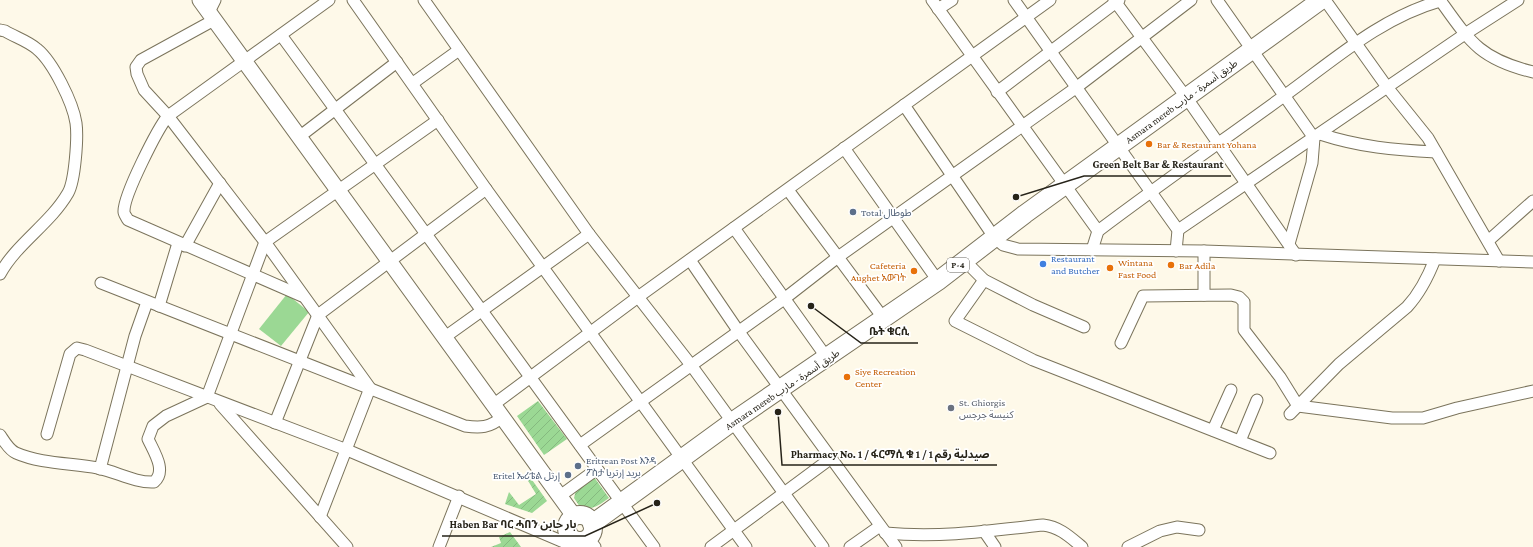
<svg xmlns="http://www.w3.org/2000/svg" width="1533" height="547" font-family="'Crimson Pro','Noto Sans Arabic','Noto Sans Ethiopic',serif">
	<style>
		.garden { fill: url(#garden-furrows) }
		.pitch { fill: #9bd894 }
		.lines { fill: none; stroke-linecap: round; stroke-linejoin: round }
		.minor-casing { stroke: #7b745c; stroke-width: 13 }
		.secondary-casing { stroke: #7b745c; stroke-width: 17 }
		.trunk-casing { stroke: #7b745c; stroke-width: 20 }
		.minor { stroke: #fff; stroke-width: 11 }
		.secondary { stroke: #fff; stroke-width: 15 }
		.trunk { stroke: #fff; stroke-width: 18 }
		.food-dot { fill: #e8710a; stroke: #fff; stroke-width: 1.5 }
		.service-dot { fill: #5c6f8a; stroke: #fff; stroke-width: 1.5 }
		.shop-dot { fill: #3f7fe0; stroke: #fff; stroke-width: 1.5 }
		.worship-dot { fill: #6b7280; stroke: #fff; stroke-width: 1.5 }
		.labels { text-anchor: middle; stroke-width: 3.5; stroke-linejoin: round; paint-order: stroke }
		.shield { fill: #fff; stroke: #67655e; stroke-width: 1 }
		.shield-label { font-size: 9px; font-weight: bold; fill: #262319 }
		.street-label { font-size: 10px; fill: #262319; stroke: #fff }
		.food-label { font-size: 10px; fill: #c56008; stroke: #fff; text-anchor: start }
		.service-label { font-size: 10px; fill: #4e5e75; stroke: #fff; text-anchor: start }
		.shop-label { font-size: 10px; fill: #366cbe; stroke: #fff; text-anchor: start }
		.worship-label { font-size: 10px; fill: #5b616d; stroke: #fff; text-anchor: start }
		.leader { fill: none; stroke: #262319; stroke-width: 1.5 }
		.callout-dot { fill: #262319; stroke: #fff; stroke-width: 1.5 }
		.callout-label { font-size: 11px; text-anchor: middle; font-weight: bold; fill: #262319; stroke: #fff; stroke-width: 3.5; stroke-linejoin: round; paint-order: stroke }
	</style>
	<defs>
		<pattern id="garden-furrows" width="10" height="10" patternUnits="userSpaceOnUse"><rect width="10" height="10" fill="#9bd894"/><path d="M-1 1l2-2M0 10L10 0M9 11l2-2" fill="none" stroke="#85b97f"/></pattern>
	</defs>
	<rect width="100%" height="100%" fill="#fef9e9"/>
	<!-- garden -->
	<g class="garden">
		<path d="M 538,401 L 567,439 L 544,455 L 517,416 Z"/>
		<path d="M 530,477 L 547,501 L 532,513 L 505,504 L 509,492 L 519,505 L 536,494 L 527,479 Z"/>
		<path d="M 594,477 L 609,498 C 599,505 592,511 580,507 L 574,498 L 576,490 Z"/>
		<path d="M 510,532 L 521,547 L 491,547 L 501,543 L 499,537 Z"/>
	</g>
	<!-- pitch -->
	<path class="pitch" d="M 287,294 L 309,312 L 281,346 L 259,329 Z"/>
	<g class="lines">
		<defs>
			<g id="minor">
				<path d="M 353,0 L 486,189 L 746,547"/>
				<path d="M 424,0 L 589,234 L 691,365 L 823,547"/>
				<path d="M 932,0 L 1098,231"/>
				<path d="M 1014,0 L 1178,230 L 1176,251"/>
				<path d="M 1114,0 L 1186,97 L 1296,255"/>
				<path d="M 1217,0 L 1314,138 L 1312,163 L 1289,244"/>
				<path d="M 1325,0 L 1387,87 L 1428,138 L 1499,261"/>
				<path d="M 1440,0 C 1470,42 1480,59 1533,72"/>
				<path d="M 938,9 L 952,0"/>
				<path d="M 209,12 L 215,0"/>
				<path d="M 214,20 L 141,60 L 136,67 L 137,74 L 144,90 L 168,116 L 265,242 L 370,388 L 320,517"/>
				<path d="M 0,30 L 5,31 C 15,37 28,41 37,49 C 53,62 73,103 76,123 C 78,137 75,181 68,193 C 50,224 17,243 0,274"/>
				<path d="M 281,35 L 654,547"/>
				<path d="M 413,83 L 459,50"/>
				<path d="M 997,92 L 1119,0"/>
				<path d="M 904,105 L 994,237 L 1003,245 L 1018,249 L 1204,251 L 1533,262"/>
				<path d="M 1320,134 C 1360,147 1394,150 1436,152"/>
				<path d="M 299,137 L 397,62"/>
				<path d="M 844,148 L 938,281"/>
				<path d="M 788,190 L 884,319"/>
				<path d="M 734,228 L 827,358"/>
				<path d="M 1178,230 L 1465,34 L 1518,0"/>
				<path d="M 1488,241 L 1533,201"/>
				<path d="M 185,246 L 220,183"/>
				<path d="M 1092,250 L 1098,231 C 1159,185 1222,141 1284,96 C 1334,60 1380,18 1440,1"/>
				<path d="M 690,260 L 739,332 L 896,547"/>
				<path d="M 964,260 L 984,280 L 1033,305 L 1084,327"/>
				<path d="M 984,280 L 955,321 L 1033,360 L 1270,453"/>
				<path d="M 101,283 L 465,426 C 480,428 490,428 502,417"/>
				<path d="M 1204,295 L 1204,251"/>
				<path d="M 302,296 L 128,220 C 127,218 124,214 124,212 C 123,196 158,128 168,116 L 329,0"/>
				<path d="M 159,306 L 178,243"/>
				<path d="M 445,337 L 589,234"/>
				<path d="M 1121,343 L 1143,296 L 1231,295 L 1239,297 L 1244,302 L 1244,330 L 1280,377 L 1298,406 L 1392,418 L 1423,418 L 1457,408 L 1533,391"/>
				<path d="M 220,404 L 347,547"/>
				<path d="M 493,405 L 638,297 L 1050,0"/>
				<path d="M 1290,414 L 1339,364 L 1407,307 C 1420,293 1428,277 1435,259"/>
				<path d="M 275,423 L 318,315 L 486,189"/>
				<path d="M 1213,430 L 1231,390"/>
				<path d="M 47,434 L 70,354 L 77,348 L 85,350 L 347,450 L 566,543"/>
				<path d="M 0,435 C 4,441 9,450 16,453 C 41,464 72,463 98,468 C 117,472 135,483 154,482 C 167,471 154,452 148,439 L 153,426 L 166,416 L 207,397 L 265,242 L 438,120"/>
				<path d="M 1240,441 L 1257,400"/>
				<path d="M 580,445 L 784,299 L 838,257 L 1077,87 L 1191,0"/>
				<path d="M 100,469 L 135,336 L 147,302"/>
				<path d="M 560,496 L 597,469"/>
				<path d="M 984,531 L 995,547"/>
				<path d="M 885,533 C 940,538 989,531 1043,525 C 1060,527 1070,537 1082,547"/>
				<path d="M 588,538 L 595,547"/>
				<path d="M 439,547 L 459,496"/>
				<path d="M 711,547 L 830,459"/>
				<path d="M 850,547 L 880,526"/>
				<path d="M 1128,547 L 1160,531 L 1177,527 L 1199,530"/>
			</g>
			<path id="secondary" d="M 200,0 L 574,516"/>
			<g id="trunk">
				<circle cx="580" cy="528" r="13"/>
				<path d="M 592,524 L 732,422 L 938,281 L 1025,214 L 1321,0"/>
			</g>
		</defs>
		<!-- minor casing -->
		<use href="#minor" class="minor-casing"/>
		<!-- secondary casing -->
		<use href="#secondary" class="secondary-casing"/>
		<!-- trunk casing -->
		<use href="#trunk" class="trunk-casing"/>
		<!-- minor -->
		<use href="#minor" class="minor"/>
		<!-- secondary -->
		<use href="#secondary" class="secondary"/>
		<!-- trunk -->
		<use href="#trunk" class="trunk"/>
	</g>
	<!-- markers -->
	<g class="food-dot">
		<circle cx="1149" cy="144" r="4"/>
		<circle cx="1171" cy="265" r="4"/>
		<circle cx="1110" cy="268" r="4"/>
		<circle cx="914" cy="271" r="4"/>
		<circle cx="847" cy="377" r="4"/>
	</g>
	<g class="service-dot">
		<circle cx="853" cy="212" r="4"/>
		<circle cx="578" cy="466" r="4"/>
		<circle cx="568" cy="475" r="4"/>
	</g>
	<circle class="shop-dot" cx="1043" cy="264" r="4"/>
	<circle class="worship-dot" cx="951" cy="408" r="4"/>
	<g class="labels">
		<!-- shield labels -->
		<rect class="shield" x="947" y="258" width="22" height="14" rx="3"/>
		<g class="shield-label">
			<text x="958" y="268">P-4</text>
		</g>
		<!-- street labels -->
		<g class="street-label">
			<text transform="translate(1181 101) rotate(-36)" y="4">Asmara mereb طريق أسمرة - مارب</text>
			<text transform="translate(782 389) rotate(-34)" y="4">Asmara mereb طريق أسمرة - مارب</text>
		</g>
		<!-- food labels -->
		<g class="food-label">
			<text x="1157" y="148">Bar &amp; Restaurant Yohana</text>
			<text x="1118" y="266">Wintana<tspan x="1118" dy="12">Fast Food</tspan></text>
			<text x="906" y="269" text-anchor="end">Cafeteria<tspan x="906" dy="12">Aughet አውገት</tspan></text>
			<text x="1179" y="269">Bar Adila</text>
			<text x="855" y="375">Siye Recreation<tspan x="855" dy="12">Center</tspan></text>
		</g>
		<!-- service labels -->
		<g class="service-label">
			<text x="861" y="216">Total طوطال</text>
			<text x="586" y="464">Eritrean Post እንዳ<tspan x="586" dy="12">ፖስታ بريد إرتريا</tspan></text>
			<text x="560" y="479" text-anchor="end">Eritel ኤሪቴል إرتل</text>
		</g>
		<!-- shop labels -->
		<g class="shop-label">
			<text x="1051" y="262">Restaurant<tspan x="1051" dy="12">and Butcher</tspan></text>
		</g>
		<!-- worship labels -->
		<g class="worship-label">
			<text x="959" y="406">St. Ghiorgis<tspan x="959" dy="12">كنيسة جرجس</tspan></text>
		</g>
	</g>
	<!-- callouts -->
	<path class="leader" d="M1016 197L1084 176H1231M811 306L861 343H918M778 412L782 465H997M657 503L585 536H442"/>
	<g class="callout-dot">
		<circle cx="1016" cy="197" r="4"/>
		<circle cx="811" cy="306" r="4"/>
		<circle cx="778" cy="412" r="4"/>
		<circle cx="657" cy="503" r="4"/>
	</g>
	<g class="callout-label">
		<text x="1158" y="168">Green Belt Bar &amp; Restaurant</text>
		<text x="889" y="335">ቤት ቁርሲ</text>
		<text x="890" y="458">Pharmacy No. 1 / ፋርማሲ ቁ 1 / صيدلية رقم 1</text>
		<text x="513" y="528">Haben Bar ባር ሓበን بار حابن</text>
	</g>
</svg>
